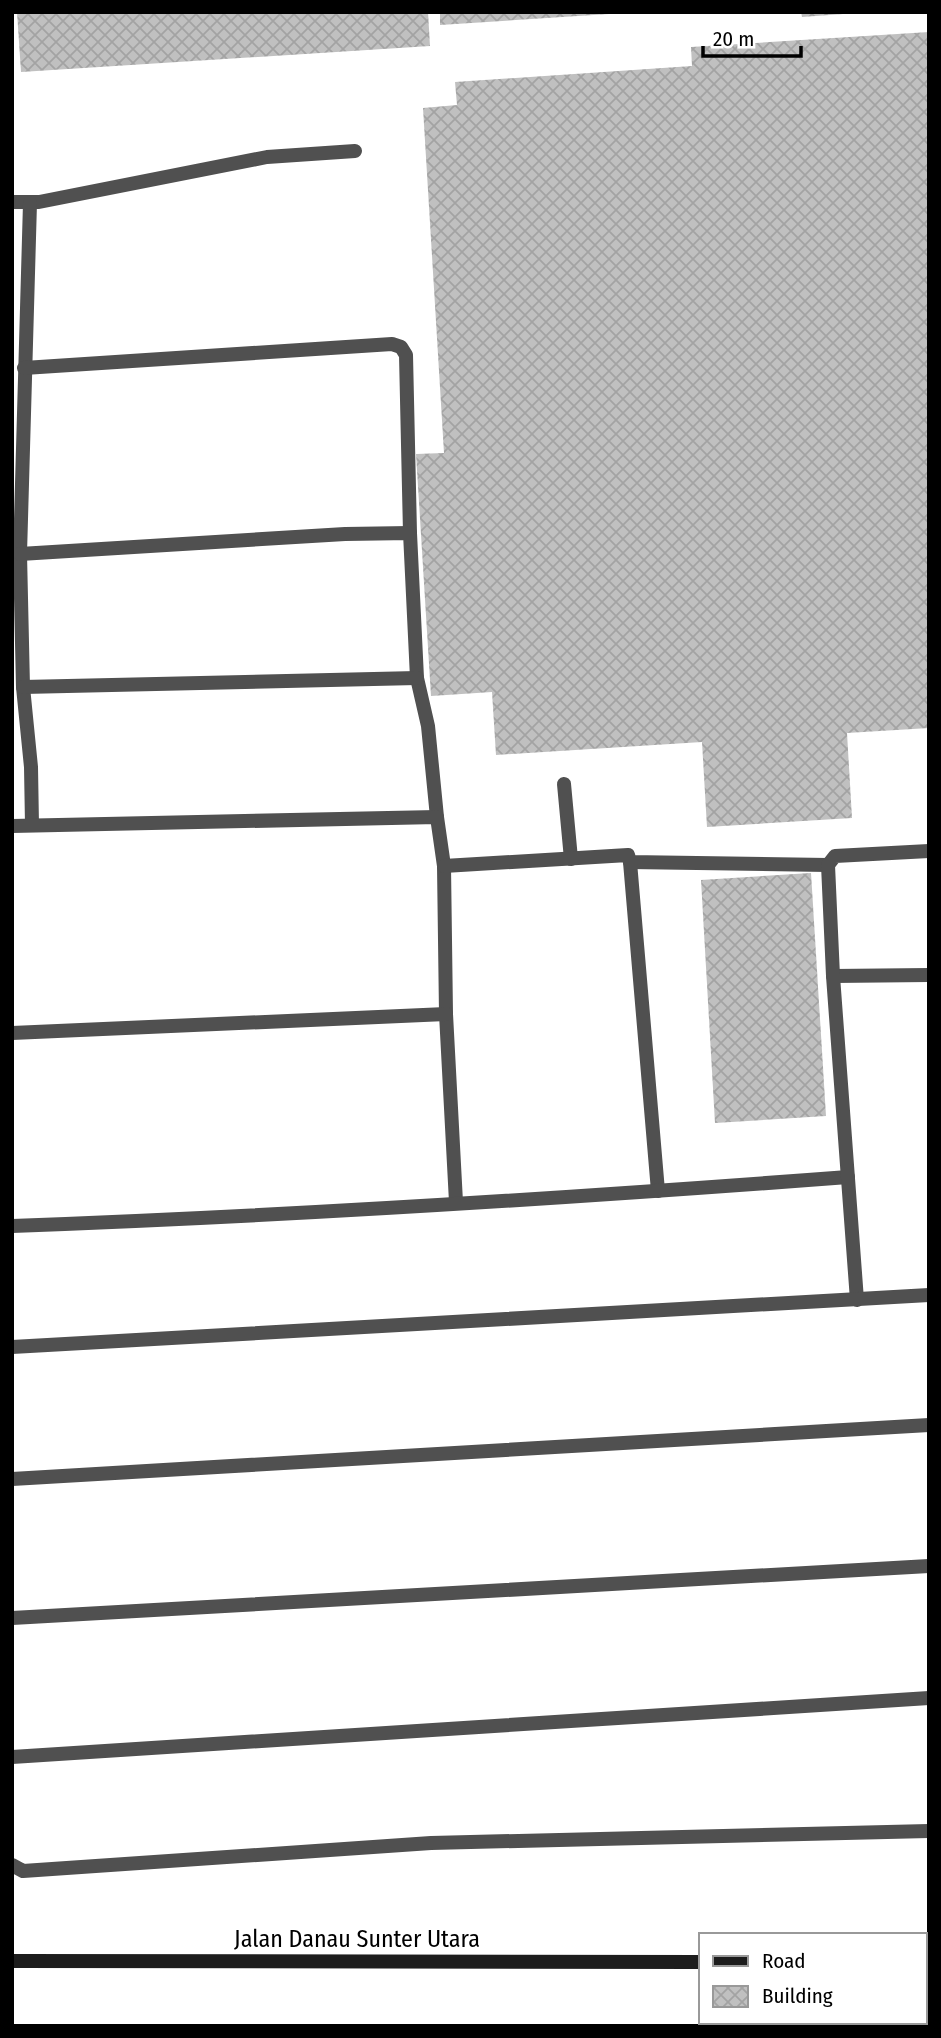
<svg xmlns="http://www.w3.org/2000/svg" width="941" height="2038" font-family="'Fira Sans Condensed',sans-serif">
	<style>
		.building { fill: url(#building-cross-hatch) }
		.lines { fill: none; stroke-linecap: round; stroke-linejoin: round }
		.service { stroke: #505050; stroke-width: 14 }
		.secondary { stroke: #1d1d1d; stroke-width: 14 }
		.labels { text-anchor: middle; stroke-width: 5; stroke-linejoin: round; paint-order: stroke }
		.street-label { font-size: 24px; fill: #000; stroke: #fff }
	</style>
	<defs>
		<pattern id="building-cross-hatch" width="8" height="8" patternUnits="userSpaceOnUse" patternTransform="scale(1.75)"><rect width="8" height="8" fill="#c0c0c0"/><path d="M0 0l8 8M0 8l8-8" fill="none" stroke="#a3a3a3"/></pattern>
	</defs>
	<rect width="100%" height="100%" fill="#fff"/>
	<!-- building -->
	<g class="building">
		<path d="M 17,12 L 428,12 L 430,46 L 21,72 Z"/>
		<path d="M 440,12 L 609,12 L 609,14 L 440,25 Z"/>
		<path d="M 801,12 L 843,12 L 843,14 L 802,17 Z"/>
		<path d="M 929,32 L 929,728 L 847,733 L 852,818 L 707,827 L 702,742 L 496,755 L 492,692 L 431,696 L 416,454 L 444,453 L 423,108 L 457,105 L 455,82 L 692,66 L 691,47 Z"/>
		<path d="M 811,873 L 826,1116 L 715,1123 L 701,880 Z"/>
	</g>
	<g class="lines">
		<!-- service -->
		<g class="service">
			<path d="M 12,202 L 39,202 L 267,157 L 355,151"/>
			<path d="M 30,203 L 20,554 L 23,687 L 31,767 L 32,825"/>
			<path d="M 24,368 L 392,344 L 401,347 L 406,355 L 410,533"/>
			<path d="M 20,554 L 345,534 L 410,533 L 417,678 L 428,726 L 437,817"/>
			<path d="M 23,687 L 417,678"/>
			<path d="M 564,784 L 571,859"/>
			<path d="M 12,826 L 437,817 L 444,866 L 446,1014 L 456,1202"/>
			<path d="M 630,862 L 658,1191"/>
			<path d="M 444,866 L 628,855 L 630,862 L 828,865"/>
			<path d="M 833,976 L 929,975"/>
			<path d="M 12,1033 L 446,1014"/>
			<path d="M 12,1226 C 291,1216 570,1198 848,1177"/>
			<path d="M 857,1300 L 833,976 L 828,865 L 835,856 L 929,851"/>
			<path d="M 12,1347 L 929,1295"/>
			<path d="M 12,1479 L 929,1425"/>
			<path d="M 12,1618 L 929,1566"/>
			<path d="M 12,1757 L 929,1698"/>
			<path d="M 12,1865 L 23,1871 L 431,1843 L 929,1831"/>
		</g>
		<!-- secondary -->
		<g class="secondary">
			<path d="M 12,1961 L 701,1962"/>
			<path d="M 925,1962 L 929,1962"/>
		</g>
	</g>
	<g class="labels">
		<!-- street labels -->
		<g class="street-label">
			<text x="357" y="1947">Jalan Danau Sunter Utara</text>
		</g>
	</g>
	<!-- border -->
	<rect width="941" height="2038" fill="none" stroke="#000000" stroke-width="28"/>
	<!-- legend -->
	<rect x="699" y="1933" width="228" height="91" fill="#ffffff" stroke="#999999" stroke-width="2"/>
	<rect x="713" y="1956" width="35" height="10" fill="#1d1d1d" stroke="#999999" stroke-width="2"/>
	<text x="762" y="1968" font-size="21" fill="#000000">Road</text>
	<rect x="713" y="1986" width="35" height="21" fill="url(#building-cross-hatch)" stroke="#999999" stroke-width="2"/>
	<text x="762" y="2003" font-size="21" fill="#000000">Building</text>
	<!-- scale -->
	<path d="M703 46v10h98v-10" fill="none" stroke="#000000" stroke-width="3.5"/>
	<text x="713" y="46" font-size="21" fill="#000000" stroke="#ffffff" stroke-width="5" paint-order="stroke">20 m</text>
</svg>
